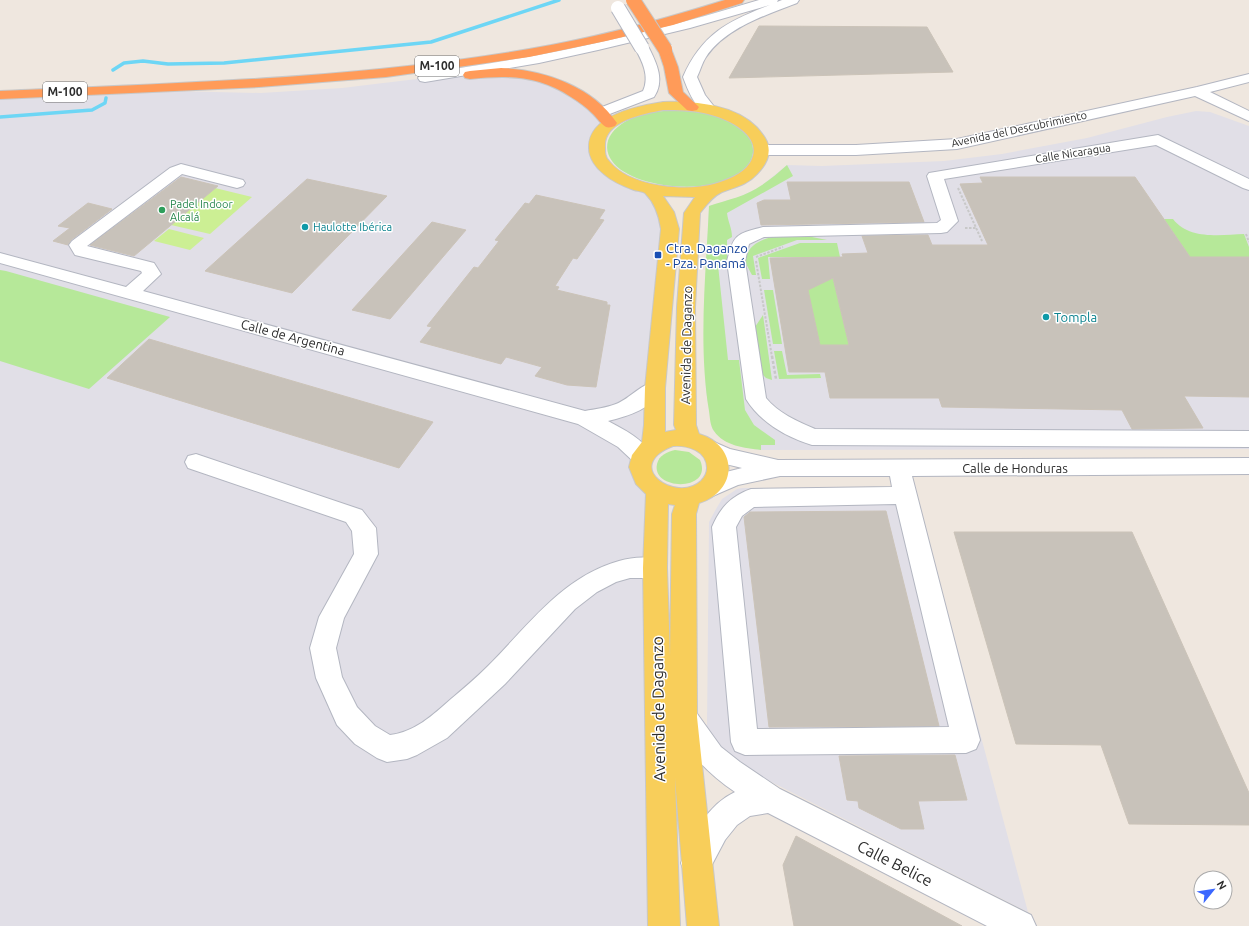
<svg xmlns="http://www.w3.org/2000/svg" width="1249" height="926" font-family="Ubuntu,sans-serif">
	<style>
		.industrial { fill: #e1dfe7 }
		.green { fill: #b6e899 }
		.pitch { fill: #ccef94 }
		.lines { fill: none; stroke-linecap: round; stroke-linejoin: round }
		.stream { stroke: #6dd6f5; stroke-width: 3.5 }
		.building { fill: #c8c2ba; stroke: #cbc3b8; fill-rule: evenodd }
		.minor-casing { stroke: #b3b6c1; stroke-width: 2 }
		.major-casing { stroke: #c8c8c8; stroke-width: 2 }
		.highway-casing { stroke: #c8c8c8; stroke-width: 2 }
		.path-far1 { stroke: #c8c8c8; stroke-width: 2; stroke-dasharray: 2.5 1.5; stroke-linecap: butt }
		.path { stroke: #c8c8c8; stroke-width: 2.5; stroke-dasharray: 3 2; stroke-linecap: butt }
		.minor { fill: #fff; fill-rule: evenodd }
		.major { fill: #f8ce5a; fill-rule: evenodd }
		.highway { fill: #ff9b59; fill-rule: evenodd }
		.minor-bridge-casing { stroke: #b3b6c1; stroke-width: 16; stroke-linecap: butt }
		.highway-bridge-casing { stroke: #c8c8c8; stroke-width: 16; stroke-linecap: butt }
		.minor-bridge { stroke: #fff; stroke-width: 14 }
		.highway-bridge { stroke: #ff9b59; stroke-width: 14 }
		.leisure-dot { fill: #2e9e5b; stroke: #fff; stroke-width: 1.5 }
		.culture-dot { fill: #0f9aa8; stroke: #fff; stroke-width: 1.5 }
		.transit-dot { fill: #1a4fb4; stroke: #fff; stroke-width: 1.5 }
		.labels { text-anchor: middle; stroke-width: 3; stroke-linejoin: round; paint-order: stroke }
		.far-street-label { font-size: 11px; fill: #2d2d2d; stroke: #fff }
		.far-leisure-label { font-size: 11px; fill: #27864d; stroke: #fff; text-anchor: start }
		.far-culture-label { font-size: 11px; fill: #0d838f; stroke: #fff; text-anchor: start }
		.shield { fill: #fff; stroke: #6c6c6c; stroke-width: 1 }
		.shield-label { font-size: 12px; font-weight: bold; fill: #2d2d2d }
		.transit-label { font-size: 13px; fill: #164399; stroke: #fff; text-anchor: start }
		.culture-label { font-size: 13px; fill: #0d838f; stroke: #fff; text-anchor: start }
		.street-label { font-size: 13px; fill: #2d2d2d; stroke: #fff }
		.near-street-label { font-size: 16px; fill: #2d2d2d; stroke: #fff }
	</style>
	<rect width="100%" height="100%" fill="#efe7df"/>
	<!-- industrial -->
	<g class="industrial">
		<path d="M 502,72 L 549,80 L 610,123 L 599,160 L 650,189 L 666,212 L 649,486 L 664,926 L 0,926 L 0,95 L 130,90 L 261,93 L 342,88 L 425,78 Z"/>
		<path d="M 1196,111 L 1210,112 L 1249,126 L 1249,449 L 761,450 L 741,447 L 725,441 L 713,430 L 706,391 L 704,330 L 709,206 L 739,197 L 752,191 L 761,186 L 787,165 L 822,166 L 944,161 L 1002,154 L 1087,138 L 1167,117 Z"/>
		<path d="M 914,487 L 1028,912 L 732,762 L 707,728 L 709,522 L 716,509 L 722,499 L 737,489 L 742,488 Z"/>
	</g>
	<!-- green -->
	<g class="green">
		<path d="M 676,110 C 699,111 726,115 744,132 C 750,137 754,145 753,153 C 746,199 635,194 612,161 C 606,153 605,142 612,133 C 626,115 654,111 676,110 Z"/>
		<path d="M 787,165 L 793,176 L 727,213 C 728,222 732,228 732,237 L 727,240 L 727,265 L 718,265 L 728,360 L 739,360 L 745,410 L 754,425 L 775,440 L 775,445 L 761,445 L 761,450 C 745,448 724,446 714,431 C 710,426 710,417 709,411 C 698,345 706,272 709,206 C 727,200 747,196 762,185 C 771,179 779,172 787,165 Z"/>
		<path d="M 1164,219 L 1173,219 C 1189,240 1221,235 1244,234 L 1249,247 L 1249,257 L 1190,257 Z"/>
		<path d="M 775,236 L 807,236 L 827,240 L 797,240 L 753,256 L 756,275 L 752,275 L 745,262 C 747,245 760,240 775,236 Z"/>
		<path d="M 800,243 L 837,243 L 840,257 L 768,257 L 770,279 L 762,279 L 758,258 Z"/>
		<path d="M 0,270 L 6,271 L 170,317 L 89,389 L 0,361 Z"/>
		<path d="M 833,278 L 849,345 L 820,345 L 807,289 Z"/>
		<path d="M 764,290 L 773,290 L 782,344 L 773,344 Z"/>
		<path d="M 763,315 L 772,380 L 766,378 L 762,374 L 755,327 Z"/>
		<path d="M 774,351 L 782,351 L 787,375 L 820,374 L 821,378 L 779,379 Z"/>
		<path d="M 675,450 L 689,452 L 700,460 C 714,492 651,491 657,464 C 659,455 667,452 675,450 Z"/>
	</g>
	<!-- pitch -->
	<g class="pitch">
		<path d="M 215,188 L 252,197 L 210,234 L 171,225 Z"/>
		<path d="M 169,229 L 204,238 L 190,250 L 154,241 Z"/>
	</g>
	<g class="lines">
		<!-- stream -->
		<g class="stream">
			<path d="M 113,70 L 124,63 L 143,61 L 168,64 L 224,63 L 431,42 L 559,0"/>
			<path d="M 0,117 L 92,110 L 105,103 L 106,98"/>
		</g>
	</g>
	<!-- building -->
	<g class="building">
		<path d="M 759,26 L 927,27 L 953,72 L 729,78 Z"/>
		<path d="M 181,177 L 218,186 L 134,256 L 90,245 Z"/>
		<path d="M 980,177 L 1135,177 L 1190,257 L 1249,257 L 1249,397 L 1184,396 L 1203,428 L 1132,429 L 1122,410 L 942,407 L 939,398 L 830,398 L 825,372 L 789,372 L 770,258 L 843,257 L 842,254 L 868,253 L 862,236 L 928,235 L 932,245 L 988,245 L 960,184 L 983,183 ZM 833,278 L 849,345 L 820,345 L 808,290 Z"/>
		<path d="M 307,179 L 387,196 L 292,293 L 205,271 Z"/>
		<path d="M 787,182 L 909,182 L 924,222 L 761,225 L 757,203 L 764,200 L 791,200 Z"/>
		<path d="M 536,195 L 605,210 L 599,219 L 604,220 L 577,259 L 573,258 L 555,286 L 559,287 L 557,290 L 607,302 L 607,305 L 610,305 L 596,387 L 567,385 L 535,376 L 542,367 L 506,357 L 501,364 L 420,342 L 432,327 L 427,326 L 474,267 L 478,268 L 499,241 L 495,240 L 525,203 L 529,204 Z"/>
		<path d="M 88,203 L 112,209 L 71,240 L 68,245 L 53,241 L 70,228 L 58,226 Z"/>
		<path d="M 432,222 L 466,230 L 390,319 L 352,310 Z"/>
		<path d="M 149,339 L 433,422 L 399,468 L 107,378 Z"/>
		<path d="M 886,511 L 939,726 L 769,727 L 744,517 L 750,512 Z"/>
		<path d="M 954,532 L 1132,532 L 1249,793 L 1249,825 L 1129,824 L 1101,745 L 1016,744 Z"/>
		<path d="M 955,755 L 967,800 L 918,801 L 924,829 L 901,829 L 859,808 L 858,801 L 847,800 L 839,756 Z"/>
		<path d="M 796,836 L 962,926 L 794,926 L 783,865 Z"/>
	</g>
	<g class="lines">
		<defs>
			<g id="minor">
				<path d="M 759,0 L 778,0 L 777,2 L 782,0 L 799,0 L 797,3 C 766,15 725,28 706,57 C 702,63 700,71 697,77 L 705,95 L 716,109 L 714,112 C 697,116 688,90 683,77 C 702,34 728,21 770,5 L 690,28 L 598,50 L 539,63 L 425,82 L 420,81 L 418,78 L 420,75 L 425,74 C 463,67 501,62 539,55 C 613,41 687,22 759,0 Z"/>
				<path d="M 642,44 L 647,45 L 649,48 C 657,64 665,81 654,97 L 607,115 L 602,116 L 597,115 L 595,112 L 597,109 L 643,91 C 650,76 642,61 635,48 L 637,45 Z"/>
				<path d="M 1249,74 L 1249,82 L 1210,92 L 1249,111 L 1249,121 L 1195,96 L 957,149 L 856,155 L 762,155 L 757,153 L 754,150 L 757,147 L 762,145 L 856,145 L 957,139 L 1197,87 Z"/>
				<path d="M 1158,135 L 1249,179 L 1249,190 L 1243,188 L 1156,145 L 944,179 L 958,221 L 947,232 L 941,233 L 764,237 L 749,244 L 745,261 L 766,398 C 778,413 797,421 815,429 L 1249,431 L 1249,447 L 812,445 C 786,437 760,422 746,399 L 727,261 C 734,234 736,234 763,227 L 937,223 L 941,220 L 927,176 L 929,173 Z"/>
				<path d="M 181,164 L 243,180 L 245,183 L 243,186 L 237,188 L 182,174 L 87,246 L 154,263 L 161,274 L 143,291 L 585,411 C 595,409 606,408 616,404 C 632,398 645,378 662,383 L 665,388 C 653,408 629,416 608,421 C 625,430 643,439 653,456 L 650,462 L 642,464 L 634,462 L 618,447 L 578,424 L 0,263 L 0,253 L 126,287 L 142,273 L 141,271 L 75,255 L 69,245 L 72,241 L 170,168 Z"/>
				<path d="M 707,439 L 730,449 L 778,460 L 1249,458 L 1249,474 L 912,476 L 980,740 L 976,749 L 966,753 L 745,755 L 735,751 L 731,742 L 712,527 C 720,508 731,496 751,489 L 892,487 L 890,476 L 780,476 L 738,485 L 708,498 L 700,495 L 697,489 L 700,483 L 726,472 L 742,468 C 727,464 704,461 696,447 L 699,441 ZM 896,504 L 949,727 L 757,729 L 736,527 L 742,516 L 754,507 Z"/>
				<path d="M 196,454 L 362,510 L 376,528 L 378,554 L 344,618 L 336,648 L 342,677 L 357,707 L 375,726 L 390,735 C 415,732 433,715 451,699 C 464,688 476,678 488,666 C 528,626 562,577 619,561 C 633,557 649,556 664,561 L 667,568 L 664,575 L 655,578 L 630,578 L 616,582 L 597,592 L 575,609 L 505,684 L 447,738 L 417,755 L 407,759 L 387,762 L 377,758 L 355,744 L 337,725 L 316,678 L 310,648 L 319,617 L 354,554 L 352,531 L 346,522 L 188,468 L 185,462 L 188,456 Z"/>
				<path d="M 683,704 L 693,708 L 721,747 L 740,762 L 780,789 L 1031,915 L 1036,926 L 987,926 L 768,813 L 750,816 L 737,825 L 725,840 L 707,874 L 696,878 L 685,874 L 681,863 C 692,836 707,805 735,792 C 707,773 684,749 669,717 L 673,708 Z"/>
			</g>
			<path id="major" d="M 663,102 C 698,101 745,105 765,138 C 773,151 767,164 757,174 C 747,185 735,187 722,192 C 713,196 706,205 700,213 L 695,307 L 696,425 L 699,434 C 739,446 738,491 699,503 L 696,514 L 697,717 L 719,926 L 687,926 L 675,778 L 680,926 L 648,926 L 643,568 L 646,494 L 636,484 L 629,467 L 632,455 L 642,442 L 644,425 L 645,388 L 661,229 C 659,216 655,203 645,193 C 642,191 637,191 634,190 C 623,186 612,181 604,174 C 596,168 589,158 589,148 C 588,115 638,106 663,102 ZM 663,110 C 678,110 693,110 708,114 C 729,119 766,137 750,163 C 742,175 727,180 714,184 C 685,192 629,187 609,161 C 605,157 605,153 605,147 C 603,121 643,114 663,110 ZM 663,196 L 695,197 L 684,213 L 677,307 L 674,425 L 676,430 L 665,432 L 665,388 L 679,229 L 674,212 ZM 673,446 C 687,445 707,450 707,468 C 707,473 705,477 701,481 C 676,504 621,466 673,446 ZM 668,504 L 675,505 L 672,514 L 670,657 L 667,568 Z"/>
			<g id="highway">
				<path d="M 725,0 L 744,0 L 742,3 L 673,25 L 606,41 L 529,57 L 386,77 L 259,87 L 0,99 L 0,91 C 177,83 354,79 529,49 C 595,38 661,20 725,0 Z"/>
				<path d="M 665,45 L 670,46 L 678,67 L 683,92 L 699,107 L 697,110 L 692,111 L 687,110 L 669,93 L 664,67 L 658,49 L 660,46 Z"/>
				<path d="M 501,68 C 544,70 592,86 617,123 L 615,126 C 612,127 609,128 606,127 C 601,124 597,118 593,114 C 586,107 579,102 571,97 C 538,75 507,75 470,79 L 465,78 L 463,75 L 465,72 L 470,71 Z"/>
			</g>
		</defs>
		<!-- minor casing -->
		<use href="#minor" class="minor-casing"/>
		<!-- major casing -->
		<use href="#major" class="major-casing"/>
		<!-- highway casing -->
		<use href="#highway" class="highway-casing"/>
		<!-- path-far1 -->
		<g class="path-far1">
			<path d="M 958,188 L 982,241"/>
			<path d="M 965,228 L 976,228"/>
			<path d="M 1246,234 L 1249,242"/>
			<path d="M 756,257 L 783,247"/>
			<path d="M 756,261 L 772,357"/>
		</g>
		<!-- path -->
		<path class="path" d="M 772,356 L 776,379"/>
		<!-- minor -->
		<use href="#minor" class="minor"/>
		<!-- major -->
		<use href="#major" class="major"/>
		<!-- highway -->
		<use href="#highway" class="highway"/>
		<defs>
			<path id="minor-bridge" d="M 618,8 L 642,48"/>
			<path id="highway-bridge" d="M 633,0 L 665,49"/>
		</defs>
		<!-- minor-bridge casing -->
		<use href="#minor-bridge" class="minor-bridge-casing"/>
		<!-- highway-bridge casing -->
		<use href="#highway-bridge" class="highway-bridge-casing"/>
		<!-- minor-bridge -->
		<use href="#minor-bridge" class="minor-bridge"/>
		<!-- highway-bridge -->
		<use href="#highway-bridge" class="highway-bridge"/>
	</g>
	<!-- markers -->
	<circle class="leisure-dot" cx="162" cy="210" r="4"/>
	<g class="culture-dot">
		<circle cx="305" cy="227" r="4"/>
		<circle cx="1046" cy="317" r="4"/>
	</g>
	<rect class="transit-dot" x="654" y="251" width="8" height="8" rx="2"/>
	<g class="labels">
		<!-- far-street labels -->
		<g class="far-street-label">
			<text transform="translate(1019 129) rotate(-12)" y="4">Avenida del Descubrimiento</text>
			<text transform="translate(1073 153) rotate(-9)" y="4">Calle Nicaragua</text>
		</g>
		<!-- far-leisure labels -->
		<g class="far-leisure-label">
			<text x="170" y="208">Padel Indoor<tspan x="170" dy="13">Alcalá</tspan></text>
		</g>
		<!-- far-culture labels -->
		<g class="far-culture-label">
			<text x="313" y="231">Haulotte Ibérica</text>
		</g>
		<!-- shield labels -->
		<g class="shield">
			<rect x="415" y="56" width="44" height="20" rx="3"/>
			<rect x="43" y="82" width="44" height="20" rx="3"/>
		</g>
		<g class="shield-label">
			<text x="437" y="70">M-100</text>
			<text x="65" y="96">M-100</text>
		</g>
		<!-- transit labels -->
		<g class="transit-label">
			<text x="666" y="253">Ctra. Daganzo<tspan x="666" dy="15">- Pza. Panamá</tspan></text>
		</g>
		<!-- culture labels -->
		<g class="culture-label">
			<text x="1054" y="322">Tompla</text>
		</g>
		<!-- street labels -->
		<g class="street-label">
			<text transform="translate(293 337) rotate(15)" y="5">Calle de Argentina</text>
			<text transform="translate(686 345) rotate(-89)" y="5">Avenida de Daganzo</text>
			<text x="1015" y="473">Calle de Honduras</text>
		</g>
		<!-- near-street labels -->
		<g class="near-street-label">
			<text transform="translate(658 709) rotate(-91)" y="6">Avenida de Daganzo</text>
			<text transform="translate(895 863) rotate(27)" y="6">Calle Belice</text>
		</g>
	</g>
	<!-- north arrow -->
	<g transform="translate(1213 890) rotate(60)"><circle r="19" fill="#ffffff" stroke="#ababab"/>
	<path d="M0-3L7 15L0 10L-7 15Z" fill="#3b67ff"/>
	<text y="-6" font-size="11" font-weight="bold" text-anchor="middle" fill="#2d2d2d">N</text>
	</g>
</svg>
